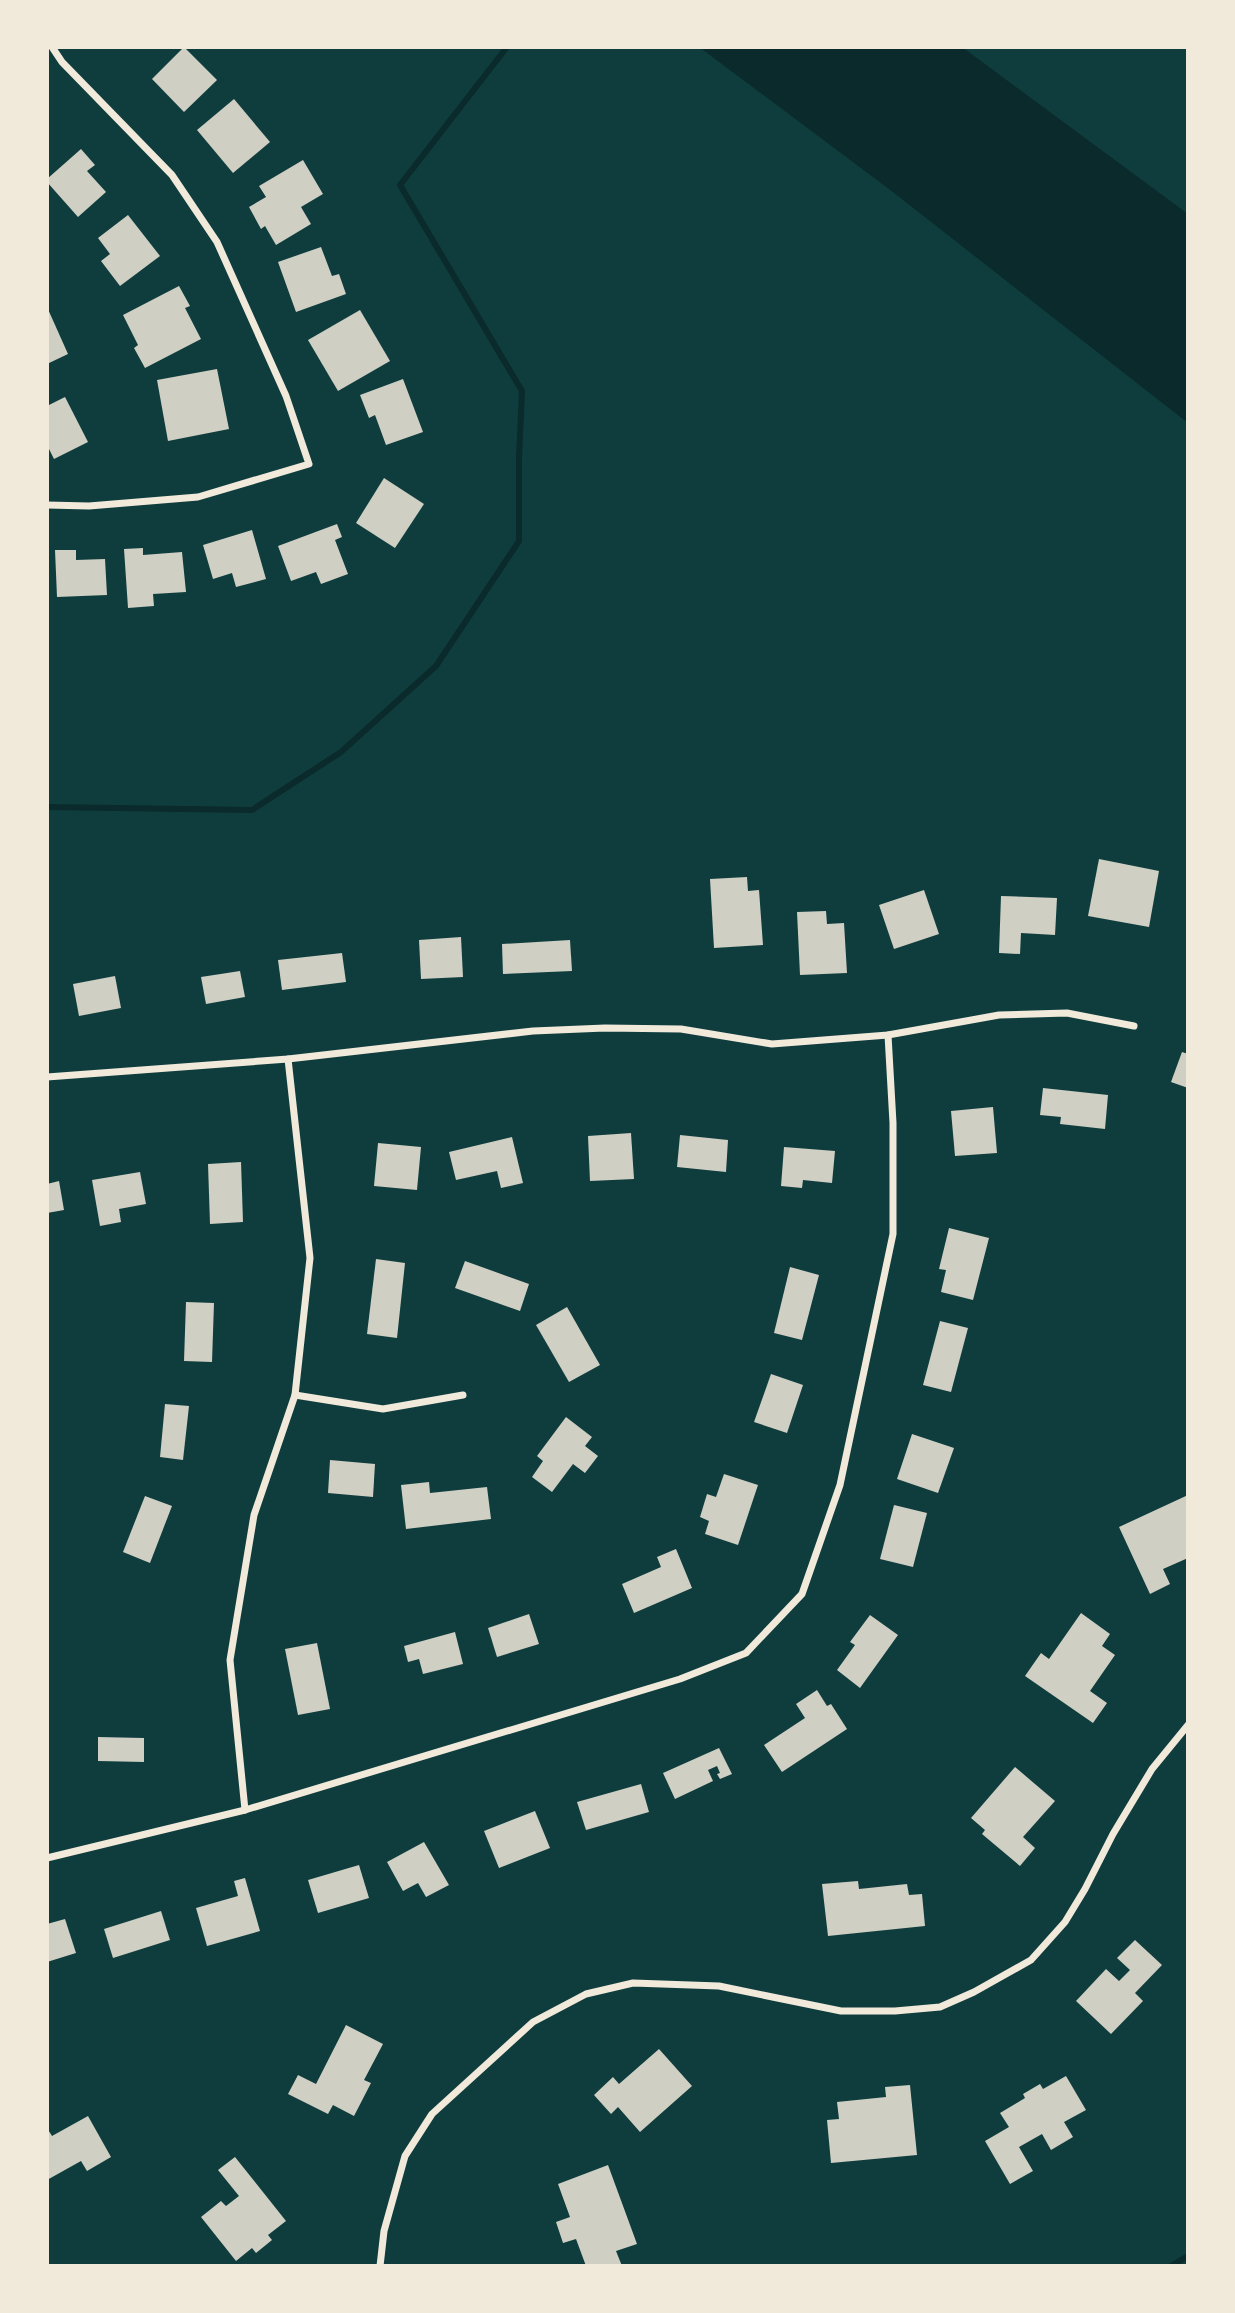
<svg xmlns="http://www.w3.org/2000/svg" width="1235" height="2313" font-family="Jost,sans-serif">
	<style>
		.water { fill: #0a2a2b }
		.lines { fill: none; stroke-linecap: round; stroke-linejoin: round }
		.stream { stroke: #0a2a2b; stroke-width: 6 }
		.building { fill: #cfcfc3 }
		.minor { stroke: #f1e9da; stroke-width: 7 }
	</style>
	<rect width="100%" height="100%" fill="#0f3d3e"/>
	<!-- water -->
	<path class="water" d="M 699,47 L 962,47 L 1188,214 L 1188,423 L 889,189 Z"/>
	<g class="lines">
		<!-- stream -->
		<g class="stream">
			<path d="M 47,807 L 252,810 L 341,752 L 436,666 L 519,541 L 519,458 L 522,391 L 400,185 L 507,47"/>
			<path d="M 1171,2266 L 1188,2256"/>
		</g>
	</g>
	<!-- building -->
	<g class="building">
		<path d="M 184,47 L 217,80 L 184,112 L 152,79 Z"/>
		<path d="M 234,99 L 270,142 L 233,173 L 197,130 Z"/>
		<path d="M 81,149 L 95,165 L 87,171 L 106,192 L 78,217 L 47,182 L 47,179 Z"/>
		<path d="M 303,160 L 323,194 L 301,207 L 311,224 L 276,245 L 265,226 L 261,229 L 249,207 L 266,197 L 259,186 Z"/>
		<path d="M 128,215 L 160,256 L 120,286 L 101,261 L 110,254 L 98,238 Z"/>
		<path d="M 321,247 L 332,276 L 339,274 L 346,294 L 296,312 L 278,262 Z"/>
		<path d="M 179,286 L 190,306 L 185,308 L 201,339 L 145,368 L 134,348 L 138,345 L 123,315 Z"/>
		<path d="M 47,307 L 68,354 L 47,364 Z"/>
		<path d="M 360,310 L 390,361 L 338,391 L 308,340 Z"/>
		<path d="M 217,369 L 229,429 L 168,441 L 157,380 Z"/>
		<path d="M 403,379 L 423,432 L 386,445 L 375,415 L 369,418 L 360,395 Z"/>
		<path d="M 65,397 L 88,442 L 54,459 L 47,445 L 47,406 Z"/>
		<path d="M 384,478 L 424,504 L 395,548 L 356,523 Z"/>
		<path d="M 337,524 L 342,537 L 335,540 L 348,574 L 321,584 L 316,572 L 291,581 L 278,546 Z"/>
		<path d="M 252,530 L 266,579 L 236,587 L 232,573 L 213,579 L 203,545 Z"/>
		<path d="M 143,548 L 143,555 L 182,552 L 186,592 L 153,594 L 154,606 L 128,608 L 124,549 Z"/>
		<path d="M 55,550 L 76,550 L 76,560 L 105,559 L 107,595 L 57,597 Z"/>
		<path d="M 1099,859 L 1159,871 L 1149,927 L 1088,916 Z"/>
		<path d="M 747,877 L 748,891 L 759,890 L 763,945 L 714,948 L 710,879 Z"/>
		<path d="M 924,890 L 939,934 L 894,949 L 879,905 Z"/>
		<path d="M 1001,896 L 1057,898 L 1055,935 L 1021,933 L 1020,954 L 999,953 Z"/>
		<path d="M 826,911 L 827,924 L 844,923 L 847,973 L 800,975 L 797,912 Z"/>
		<path d="M 461,937 L 463,977 L 421,979 L 419,940 Z"/>
		<path d="M 570,940 L 572,971 L 503,974 L 502,944 Z"/>
		<path d="M 342,953 L 346,982 L 282,990 L 278,960 Z"/>
		<path d="M 240,971 L 245,997 L 206,1004 L 201,977 Z"/>
		<path d="M 115,976 L 121,1008 L 79,1016 L 73,984 Z"/>
		<path d="M 1182,1052 L 1188,1054 L 1188,1088 L 1171,1082 Z"/>
		<path d="M 1043,1088 L 1108,1095 L 1105,1129 L 1060,1124 L 1061,1117 L 1040,1115 Z"/>
		<path d="M 993,1107 L 997,1153 L 955,1156 L 951,1111 Z"/>
		<path d="M 631,1133 L 634,1179 L 590,1181 L 588,1136 Z"/>
		<path d="M 680,1135 L 728,1140 L 726,1172 L 677,1167 Z"/>
		<path d="M 512,1137 L 523,1183 L 501,1188 L 497,1171 L 456,1180 L 449,1152 Z"/>
		<path d="M 378,1143 L 421,1147 L 417,1190 L 374,1186 Z"/>
		<path d="M 784,1147 L 835,1151 L 832,1183 L 803,1180 L 802,1188 L 781,1186 Z"/>
		<path d="M 241,1162 L 243,1222 L 210,1224 L 208,1164 Z"/>
		<path d="M 140,1172 L 146,1204 L 119,1209 L 121,1222 L 100,1226 L 92,1180 Z"/>
		<path d="M 59,1181 L 64,1210 L 47,1213 L 47,1184 Z"/>
		<path d="M 949,1228 L 989,1238 L 973,1300 L 941,1292 L 946,1270 L 939,1269 Z"/>
		<path d="M 376,1259 L 405,1263 L 397,1338 L 367,1334 Z"/>
		<path d="M 465,1261 L 529,1284 L 520,1311 L 455,1288 Z"/>
		<path d="M 790,1267 L 819,1275 L 802,1340 L 774,1333 Z"/>
		<path d="M 186,1302 L 214,1303 L 212,1362 L 184,1361 Z"/>
		<path d="M 567,1307 L 600,1365 L 569,1382 L 536,1325 Z"/>
		<path d="M 940,1321 L 968,1328 L 951,1392 L 923,1385 Z"/>
		<path d="M 771,1374 L 803,1385 L 787,1433 L 754,1422 Z"/>
		<path d="M 165,1404 L 189,1406 L 183,1460 L 160,1457 Z"/>
		<path d="M 566,1417 L 592,1437 L 585,1446 L 598,1456 L 585,1473 L 573,1464 L 552,1492 L 532,1477 L 543,1461 L 537,1456 Z"/>
		<path d="M 912,1434 L 954,1448 L 938,1493 L 897,1479 Z"/>
		<path d="M 330,1460 L 375,1464 L 373,1497 L 328,1493 Z"/>
		<path d="M 724,1474 L 758,1485 L 738,1545 L 705,1534 L 709,1521 L 700,1517 L 707,1494 L 716,1497 Z"/>
		<path d="M 429,1482 L 430,1493 L 487,1487 L 491,1519 L 406,1529 L 401,1485 Z"/>
		<path d="M 1188,1495 L 1188,1558 L 1163,1569 L 1170,1584 L 1150,1594 L 1119,1527 Z"/>
		<path d="M 145,1496 L 172,1506 L 150,1563 L 123,1552 Z"/>
		<path d="M 894,1505 L 927,1513 L 913,1567 L 880,1559 Z"/>
		<path d="M 676,1549 L 692,1588 L 634,1613 L 622,1584 L 661,1567 L 657,1557 Z"/>
		<path d="M 1081,1613 L 1110,1634 L 1102,1646 L 1115,1655 L 1090,1691 L 1107,1703 L 1093,1723 L 1025,1676 L 1041,1653 L 1049,1659 Z"/>
		<path d="M 529,1614 L 539,1644 L 497,1657 L 488,1628 Z"/>
		<path d="M 870,1615 L 898,1635 L 860,1688 L 837,1670 L 855,1645 L 850,1642 Z"/>
		<path d="M 455,1632 L 463,1664 L 423,1674 L 419,1659 L 408,1662 L 404,1646 Z"/>
		<path d="M 317,1643 L 330,1709 L 298,1715 L 285,1649 Z"/>
		<path d="M 817,1690 L 827,1706 L 831,1704 L 847,1729 L 782,1772 L 764,1745 L 805,1718 L 796,1704 Z"/>
		<path d="M 98,1737 L 144,1738 L 144,1762 L 98,1761 Z"/>
		<path d="M 719,1748 L 732,1774 L 720,1779 L 717,1774 L 720,1773 L 717,1766 L 708,1770 L 713,1781 L 675,1799 L 663,1773 Z"/>
		<path d="M 1015,1767 L 1055,1801 L 1023,1837 L 1035,1848 L 1020,1866 L 982,1834 L 985,1830 L 971,1818 Z"/>
		<path d="M 641,1784 L 649,1812 L 586,1830 L 577,1802 Z"/>
		<path d="M 535,1811 L 550,1848 L 499,1868 L 484,1831 Z"/>
		<path d="M 424,1842 L 449,1885 L 426,1897 L 418,1883 L 403,1891 L 387,1862 Z"/>
		<path d="M 359,1865 L 369,1898 L 318,1913 L 308,1880 Z"/>
		<path d="M 245,1878 L 260,1931 L 207,1946 L 196,1908 L 238,1896 L 234,1881 Z"/>
		<path d="M 858,1881 L 859,1889 L 907,1884 L 909,1895 L 922,1894 L 925,1926 L 828,1936 L 822,1884 Z"/>
		<path d="M 161,1911 L 170,1940 L 113,1958 L 104,1929 Z"/>
		<path d="M 65,1919 L 76,1953 L 47,1962 L 47,1924 Z"/>
		<path d="M 1135,1940 L 1162,1965 L 1135,1993 L 1143,2001 L 1111,2034 L 1076,2001 L 1106,1969 L 1119,1981 L 1130,1970 L 1117,1958 Z"/>
		<path d="M 346,2025 L 383,2044 L 364,2080 L 371,2083 L 354,2116 L 333,2105 L 328,2114 L 288,2094 L 298,2075 L 316,2084 Z"/>
		<path d="M 659,2049 L 692,2086 L 640,2132 L 618,2107 L 611,2114 L 594,2095 L 613,2077 L 619,2084 Z"/>
		<path d="M 1066,2076 L 1086,2110 L 1064,2122 L 1073,2137 L 1051,2150 L 1042,2134 L 1019,2147 L 1033,2171 L 1010,2184 L 985,2141 L 1009,2127 L 1000,2113 L 1025,2098 L 1023,2094 L 1040,2084 L 1043,2089 Z"/>
		<path d="M 910,2085 L 917,2155 L 831,2163 L 827,2120 L 839,2119 L 837,2102 L 886,2097 L 885,2087 Z"/>
		<path d="M 88,2116 L 111,2157 L 87,2171 L 81,2161 L 47,2180 L 47,2128 L 52,2136 Z"/>
		<path d="M 235,2157 L 286,2221 L 268,2235 L 272,2240 L 256,2253 L 252,2248 L 236,2261 L 201,2217 L 221,2201 L 226,2206 L 239,2196 L 218,2170 Z"/>
		<path d="M 608,2165 L 637,2244 L 616,2251 L 622,2266 L 586,2266 L 576,2239 L 563,2243 L 556,2222 L 570,2217 L 558,2184 Z"/>
	</g>
	<g class="lines">
		<!-- minor -->
		<g class="minor">
			<path d="M 47,505 L 89,506 L 198,497 L 309,464 L 286,396 L 217,242 L 172,175 L 62,62 L 52,47"/>
			<path d="M 47,1077 L 288,1059 L 533,1031 L 605,1028 L 681,1029 L 772,1044 L 888,1035 L 999,1015 L 1067,1013 L 1134,1026"/>
			<path d="M 295,1395 L 383,1409 L 463,1395"/>
			<path d="M 245,1810 L 230,1660 L 254,1515 L 295,1395 L 310,1258 L 288,1059"/>
			<path d="M 47,1858 L 245,1810 L 680,1679 L 746,1653 L 802,1594 L 840,1485 L 893,1234 L 893,1123 L 888,1035"/>
			<path d="M 380,2266 L 384,2231 L 405,2156 L 432,2114 L 533,2022 L 586,1994 L 633,1983 L 719,1986 L 841,2011 L 895,2011 L 940,2007 L 974,1992 L 1031,1960 L 1065,1922 L 1085,1889 L 1113,1834 L 1152,1769 L 1188,1725"/>
		</g>
	</g>
	<!-- border -->
	<rect width="1235" height="2313" fill="none" stroke="#f1e9da" stroke-width="98"/>
</svg>
